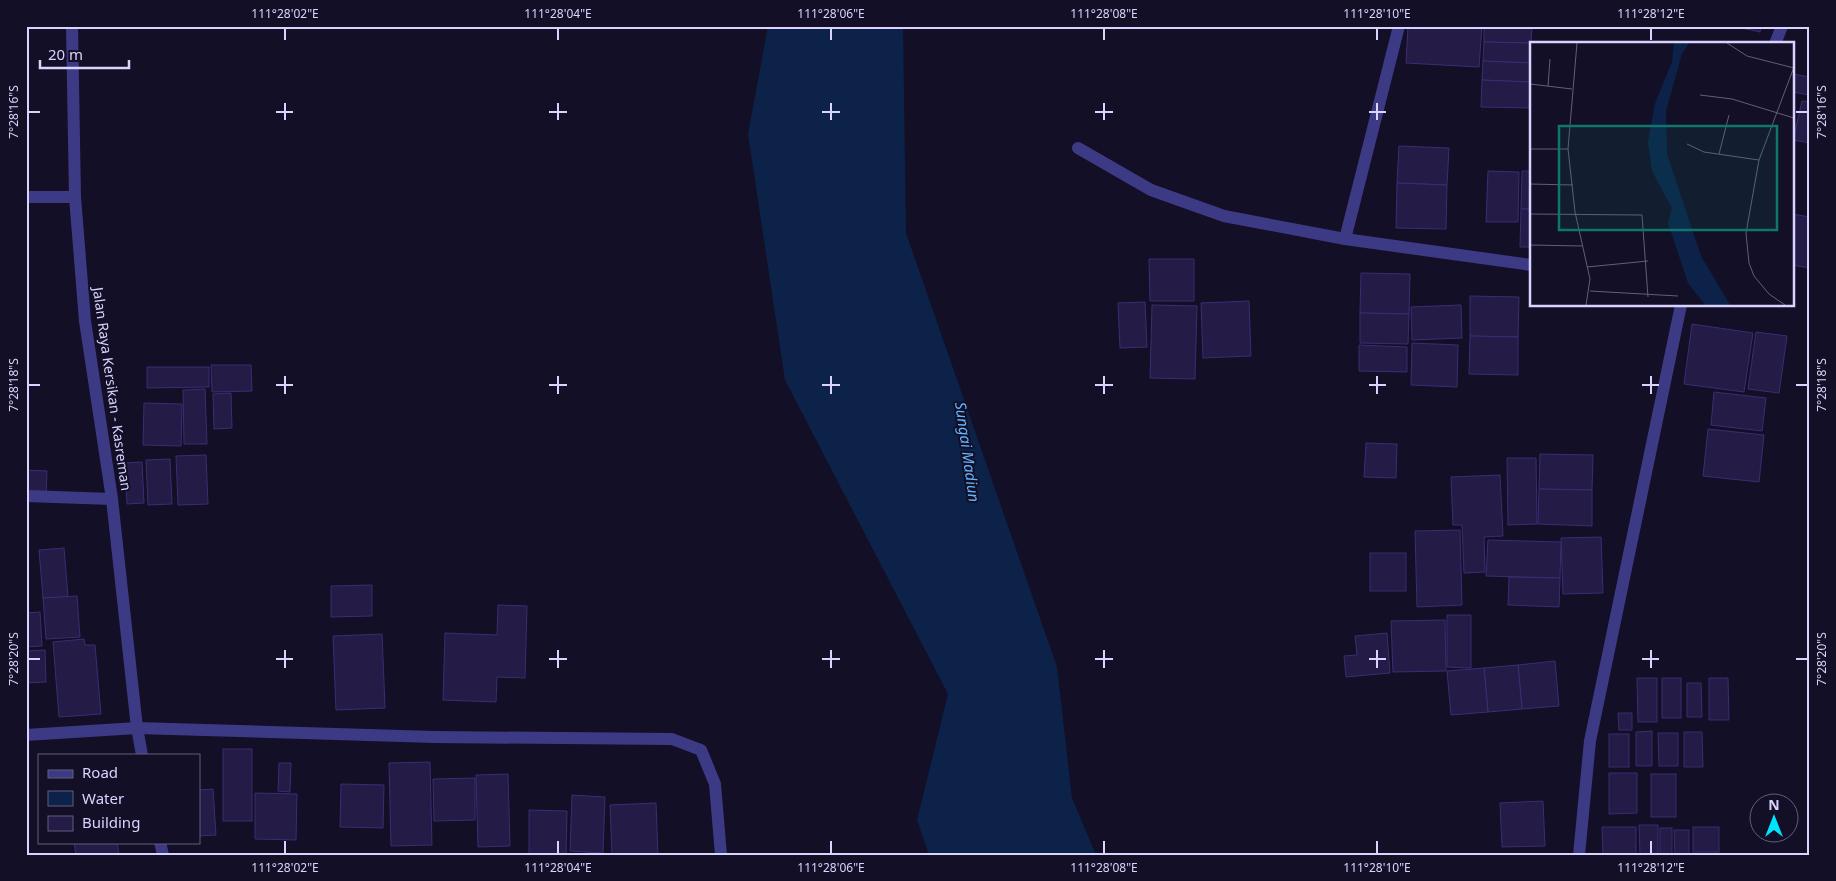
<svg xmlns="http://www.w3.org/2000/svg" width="1836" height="881" font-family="'Noto Sans',sans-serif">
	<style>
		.water { fill: #0c2248 }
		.building { fill: #241b47; stroke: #3b2d73 }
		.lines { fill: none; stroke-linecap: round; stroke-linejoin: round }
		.minor { stroke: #3d3a85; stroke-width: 12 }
		.ticks { fill: none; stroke: #d9d4ff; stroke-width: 2 }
		.labels { text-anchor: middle; stroke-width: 4; stroke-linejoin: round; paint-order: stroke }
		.street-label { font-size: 14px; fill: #d9d4ff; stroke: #130f26 }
		.water-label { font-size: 15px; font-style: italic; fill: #62b6ff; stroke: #130f26 }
		.inset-road { fill: none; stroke: #625e7d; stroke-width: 1 }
		.view { fill: #0f766e; fill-opacity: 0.15; stroke: #0f766e; stroke-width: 2.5 }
		.inset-edge { fill: none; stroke: #d9d4ff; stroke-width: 2.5 }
		.neatline { fill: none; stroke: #d9d4ff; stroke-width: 2 }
		.ticks-label { font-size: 12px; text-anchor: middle; fill: #d9d4ff }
	</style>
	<rect width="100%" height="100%" fill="#130f26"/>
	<!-- water -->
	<path class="water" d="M 768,26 L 903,26 L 906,233 L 1057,667 L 1072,798 L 1096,855 L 929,855 L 917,820 L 948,694 L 785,380 L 748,134 Z"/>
	<!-- building -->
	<g class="building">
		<path d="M 1408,26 L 1482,26 L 1479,67 L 1406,63 Z"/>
		<path d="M 1484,26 L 1532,26 L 1531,43 L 1484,42 Z"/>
		<path d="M 1733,26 L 1761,26 L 1760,32 Z"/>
		<path d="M 1484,42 L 1531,43 L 1531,63 L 1483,61 Z"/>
		<path d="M 1483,61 L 1531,63 L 1530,82 L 1482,80 Z"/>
		<path d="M 1793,74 L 1810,77 L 1810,95 L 1792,92 Z"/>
		<path d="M 1482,80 L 1530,82 L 1529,108 L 1481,107 Z"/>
		<path d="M 1802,101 L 1810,102 L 1810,143 L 1793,140 Z"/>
		<path d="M 1399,146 L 1449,148 L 1447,185 L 1397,183 Z"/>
		<path d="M 1488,171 L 1519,172 L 1518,222 L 1486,222 Z"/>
		<path d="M 1522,171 L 1531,171 L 1531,209 L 1521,209 Z"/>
		<path d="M 1397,183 L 1447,185 L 1446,229 L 1396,228 Z"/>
		<path d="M 1521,209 L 1531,209 L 1531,247 L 1520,247 Z"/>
		<path d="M 1792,214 L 1810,217 L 1810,268 L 1792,265 Z"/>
		<path d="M 1149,259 L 1194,259 L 1194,301 L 1150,301 Z"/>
		<path d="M 1361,273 L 1410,274 L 1409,314 L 1360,313 Z"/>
		<path d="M 1470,296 L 1519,297 L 1518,337 L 1470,336 Z"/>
		<path d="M 1249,301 L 1251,356 L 1203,358 L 1201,303 Z"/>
		<path d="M 1145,302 L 1147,347 L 1120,348 L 1118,303 Z"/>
		<path d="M 1152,305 L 1197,306 L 1195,379 L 1150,378 Z"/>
		<path d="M 1461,305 L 1462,338 L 1412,340 L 1411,307 Z"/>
		<path d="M 1360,313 L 1409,314 L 1408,344 L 1360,343 Z"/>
		<path d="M 1692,324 L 1753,333 L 1744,392 L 1684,384 Z"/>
		<path d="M 1756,332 L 1787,336 L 1779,393 L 1748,389 Z"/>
		<path d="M 1470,336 L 1518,337 L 1518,375 L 1469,374 Z"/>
		<path d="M 1412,343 L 1458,345 L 1457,387 L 1411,385 Z"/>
		<path d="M 1359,345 L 1407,347 L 1407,372 L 1359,371 Z"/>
		<path d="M 211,365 L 251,365 L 252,391 L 212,392 Z"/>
		<path d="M 147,367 L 209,367 L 209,387 L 147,388 Z"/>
		<path d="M 205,389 L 207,444 L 184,444 L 183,390 Z"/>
		<path d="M 1714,392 L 1766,398 L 1762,431 L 1711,425 Z"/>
		<path d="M 231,393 L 232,428 L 214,429 L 213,394 Z"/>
		<path d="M 144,403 L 182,404 L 181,446 L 143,445 Z"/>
		<path d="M 1708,429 L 1764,435 L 1759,482 L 1703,476 Z"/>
		<path d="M 1366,443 L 1397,444 L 1396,478 L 1364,477 Z"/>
		<path d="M 1540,454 L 1593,455 L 1592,490 L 1539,489 Z"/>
		<path d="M 206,455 L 208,504 L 178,505 L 176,456 Z"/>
		<path d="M 1507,458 L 1536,458 L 1537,524 L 1508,525 Z"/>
		<path d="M 170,459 L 172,504 L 148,505 L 146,460 Z"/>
		<path d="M 142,462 L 144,503 L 127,504 L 125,463 Z"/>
		<path d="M 26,470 L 47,471 L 46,496 L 26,495 Z"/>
		<path d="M 1500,475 L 1503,536 L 1484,537 L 1485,572 L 1464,573 L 1462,525 L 1453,525 L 1451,477 Z"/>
		<path d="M 1539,489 L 1592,490 L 1592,526 L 1538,524 Z"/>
		<path d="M 1460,530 L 1462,605 L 1417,607 L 1415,531 Z"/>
		<path d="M 1601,537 L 1603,593 L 1563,594 L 1561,538 Z"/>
		<path d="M 1488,540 L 1561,542 L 1560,578 L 1486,576 Z"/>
		<path d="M 64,548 L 68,597 L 43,598 L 39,550 Z"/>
		<rect x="1370" y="553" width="36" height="38"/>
		<path d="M 1509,577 L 1560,578 L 1559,607 L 1508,605 Z"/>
		<path d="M 372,585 L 372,616 L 331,617 L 331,586 Z"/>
		<path d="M 77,596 L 80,637 L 46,639 L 43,598 Z"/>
		<path d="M 498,605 L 527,606 L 525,678 L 497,677 L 496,702 L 443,700 L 445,633 L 497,635 Z"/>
		<path d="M 40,612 L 42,646 L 26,647 L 26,613 Z"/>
		<path d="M 1447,615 L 1471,615 L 1471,668 L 1447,667 Z"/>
		<path d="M 1445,620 L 1446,671 L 1393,672 L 1391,621 Z"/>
		<path d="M 1387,633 L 1390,673 L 1346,677 L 1344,656 L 1357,655 L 1355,636 Z"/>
		<path d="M 382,634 L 385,708 L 336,710 L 333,636 Z"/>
		<path d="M 84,639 L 85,645 L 95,645 L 101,714 L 59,717 L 53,642 Z"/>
		<path d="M 45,650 L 46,682 L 26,683 L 26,651 Z"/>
		<path d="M 1555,661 L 1559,706 L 1522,709 L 1518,665 Z"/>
		<path d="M 1518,665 L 1522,709 L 1488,712 L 1484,668 Z"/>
		<path d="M 1484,668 L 1488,712 L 1451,715 L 1447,671 Z"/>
		<path d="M 1637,678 L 1657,678 L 1657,722 L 1638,722 Z"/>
		<rect x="1662" y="678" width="19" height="40"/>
		<path d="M 1709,678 L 1728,678 L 1729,720 L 1709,720 Z"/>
		<path d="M 1687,683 L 1701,683 L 1702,717 L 1687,717 Z"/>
		<path d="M 1618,713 L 1632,713 L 1632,730 L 1619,730 Z"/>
		<path d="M 1652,731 L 1652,766 L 1636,766 L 1636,732 Z"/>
		<path d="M 1684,732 L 1702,732 L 1703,767 L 1684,767 Z"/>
		<path d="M 1658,733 L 1678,733 L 1678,766 L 1659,766 Z"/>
		<rect x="1609" y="734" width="20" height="33"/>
		<rect x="223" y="749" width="29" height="72"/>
		<path d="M 430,762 L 432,845 L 391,846 L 389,763 Z"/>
		<path d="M 279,763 L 291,763 L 290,792 L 278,791 Z"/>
		<path d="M 1609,773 L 1637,773 L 1637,813 L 1609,814 Z"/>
		<path d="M 508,774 L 510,846 L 478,847 L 476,775 Z"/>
		<rect x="1651" y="774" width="25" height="43"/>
		<path d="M 475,778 L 475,820 L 434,821 L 433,779 Z"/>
		<path d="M 341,784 L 384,785 L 383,828 L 340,827 Z"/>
		<path d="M 213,789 L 216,835 L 199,836 L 199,790 Z"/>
		<path d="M 255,793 L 297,794 L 296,840 L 255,839 Z"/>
		<path d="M 572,795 L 605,797 L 603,853 L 570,851 Z"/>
		<path d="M 1543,801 L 1545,846 L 1502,847 L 1500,803 Z"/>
		<path d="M 656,803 L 658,855 L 612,855 L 610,805 Z"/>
		<path d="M 529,810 L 567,811 L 566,855 L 529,855 Z"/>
		<path d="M 1639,825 L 1658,825 L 1658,855 L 1640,855 Z"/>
		<path d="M 1602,827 L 1636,827 L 1636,855 L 1603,855 Z"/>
		<rect x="1693" y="827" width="26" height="25"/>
		<rect x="1660" y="828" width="12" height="27"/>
		<path d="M 1674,830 L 1689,830 L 1689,855 L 1675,855 Z"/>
		<path d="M 74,842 L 117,842 L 119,855 L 76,855 Z"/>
	</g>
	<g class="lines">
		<!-- minor -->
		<g class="minor">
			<path d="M 72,26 L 75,197 L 85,321 L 112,499 L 137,728 L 142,755"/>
			<path d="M 1775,44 L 1782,26"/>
			<path d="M 1078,148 L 1151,190 L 1224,216 L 1345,239 L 1531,265"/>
			<path d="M 26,197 L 75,197"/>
			<path d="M 1345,239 L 1399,26"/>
			<path d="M 26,496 L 112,499"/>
			<path d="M 26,735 L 137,728 L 434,737 L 672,739 L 701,750 L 715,784 L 721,855"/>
			<path d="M 160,842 L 163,855"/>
			<path d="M 1579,855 L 1590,741 L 1681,305"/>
		</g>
	</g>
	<!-- ticks -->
	<path class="ticks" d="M 285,28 L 285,40M 558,28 L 558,40M 831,28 L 831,40M 1104,28 L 1104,40M 1377,28 L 1377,40M 1651,28 L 1651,40M 285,103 L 285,120M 558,103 L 558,120M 831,103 L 831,120M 1104,103 L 1104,120M 1377,103 L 1377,120M 28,112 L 40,112M 276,112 L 293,112M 549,112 L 567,112M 822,112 L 840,112M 1095,112 L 1113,112M 1369,112 L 1386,112M 1796,112 L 1808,112M 285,376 L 285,394M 558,376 L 558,394M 831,376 L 831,394M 1104,376 L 1104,394M 1377,376 L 1377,394M 1651,376 L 1651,394M 28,385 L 40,385M 276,385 L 293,385M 549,385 L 567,385M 822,385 L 840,385M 1095,385 L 1113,385M 1369,385 L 1386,385M 1642,385 L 1659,385M 1796,385 L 1808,385M 285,650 L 285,668M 558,650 L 558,668M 831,650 L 831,668M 1104,650 L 1104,668M 1377,650 L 1377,668M 1651,650 L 1651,668M 28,659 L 40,659M 276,659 L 293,659M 549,659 L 567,659M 822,659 L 840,659M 1095,659 L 1113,659M 1369,659 L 1386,659M 1642,659 L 1659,659M 1796,659 L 1808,659M 285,841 L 285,854M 558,841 L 558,854M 831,841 L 831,854M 1104,841 L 1104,854M 1377,841 L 1377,854M 1651,841 L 1651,854"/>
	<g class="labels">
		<!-- street labels -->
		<g class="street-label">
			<text transform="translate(112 389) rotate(82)" y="5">Jalan Raya Kersikan - Kasreman</text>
		</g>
		<!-- water labels -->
		<g class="water-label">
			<text transform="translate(967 452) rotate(82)" y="5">Sungai Madiun</text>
		</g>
	</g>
	<!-- overview -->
	<g transform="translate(1530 42)">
		<rect width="264" height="264" fill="#130f26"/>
		<path d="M 144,1 L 159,1 L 152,12 L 136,69 L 137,112 L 171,214 L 200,263 L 175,263 L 158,241 L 138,181 L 142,166 L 122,129 L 118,100 L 125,61 L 142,20 Z" fill="#0c2248"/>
		<path class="inset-road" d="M 47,1 L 38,107 L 45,170 L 60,237 L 56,263M 197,1 L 217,14 L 264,26M 0,42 L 42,47M 18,44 L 20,17M 170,53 L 202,57 L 264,76M 157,102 L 174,110 L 229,118M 0,107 L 38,107M 189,112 L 199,73M 0,142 L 43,143M 0,172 L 112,173 L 118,255M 0,203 L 52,204M 57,225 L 118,219M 60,249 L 148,254M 255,263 L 239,252 L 224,234 L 219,221 L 216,191 L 229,118 L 264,25"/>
		<path class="view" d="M 29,84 L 247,84 L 247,188 L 29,188 Z"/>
		<rect width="264" height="264" class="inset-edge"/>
	</g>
	<!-- border -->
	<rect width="1836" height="881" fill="none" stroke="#130f26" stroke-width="55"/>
	<!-- legend -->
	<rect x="38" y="754" width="162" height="90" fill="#130f26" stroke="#625e7d"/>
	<rect x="48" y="770" width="25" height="8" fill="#3d3a85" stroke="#625e7d"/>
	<text x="82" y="778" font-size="15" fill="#d9d4ff">Road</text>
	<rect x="48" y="791" width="25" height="15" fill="#0c2248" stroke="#625e7d"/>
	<text x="82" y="804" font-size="15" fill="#d9d4ff">Water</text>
	<rect x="48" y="816" width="25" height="15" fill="#241b47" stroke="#625e7d"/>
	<text x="82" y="828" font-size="15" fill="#d9d4ff">Building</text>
	<!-- north arrow -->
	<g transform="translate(1774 818)"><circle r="24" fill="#130f26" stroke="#625e7d"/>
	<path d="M0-4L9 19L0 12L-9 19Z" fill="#00e5ff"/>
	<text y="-8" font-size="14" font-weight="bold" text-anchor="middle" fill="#d9d4ff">N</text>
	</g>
	<!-- scale -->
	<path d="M40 60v8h89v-8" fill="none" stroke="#d9d4ff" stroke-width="2.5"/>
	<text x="48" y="60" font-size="15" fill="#d9d4ff" stroke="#130f26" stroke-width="4" paint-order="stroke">20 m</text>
	<rect x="28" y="28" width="1780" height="826" class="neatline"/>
	<g class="ticks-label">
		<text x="285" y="18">111°28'02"E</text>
		<text x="558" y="18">111°28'04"E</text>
		<text x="831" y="18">111°28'06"E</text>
		<text x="1104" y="18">111°28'08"E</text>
		<text x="1377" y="18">111°28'10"E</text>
		<text x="1651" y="18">111°28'12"E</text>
		<text transform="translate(14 112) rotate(-90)" y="4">7°28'16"S</text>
		<text transform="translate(1822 112) rotate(-90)" y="4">7°28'16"S</text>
		<text transform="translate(14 385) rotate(-90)" y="4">7°28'18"S</text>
		<text transform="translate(1822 385) rotate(-90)" y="4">7°28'18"S</text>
		<text transform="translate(14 659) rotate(-90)" y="4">7°28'20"S</text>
		<text transform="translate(1822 659) rotate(-90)" y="4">7°28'20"S</text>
		<text x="285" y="872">111°28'02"E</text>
		<text x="558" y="872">111°28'04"E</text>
		<text x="831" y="872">111°28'06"E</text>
		<text x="1104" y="872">111°28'08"E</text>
		<text x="1377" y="872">111°28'10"E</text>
		<text x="1651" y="872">111°28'12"E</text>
	</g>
</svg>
